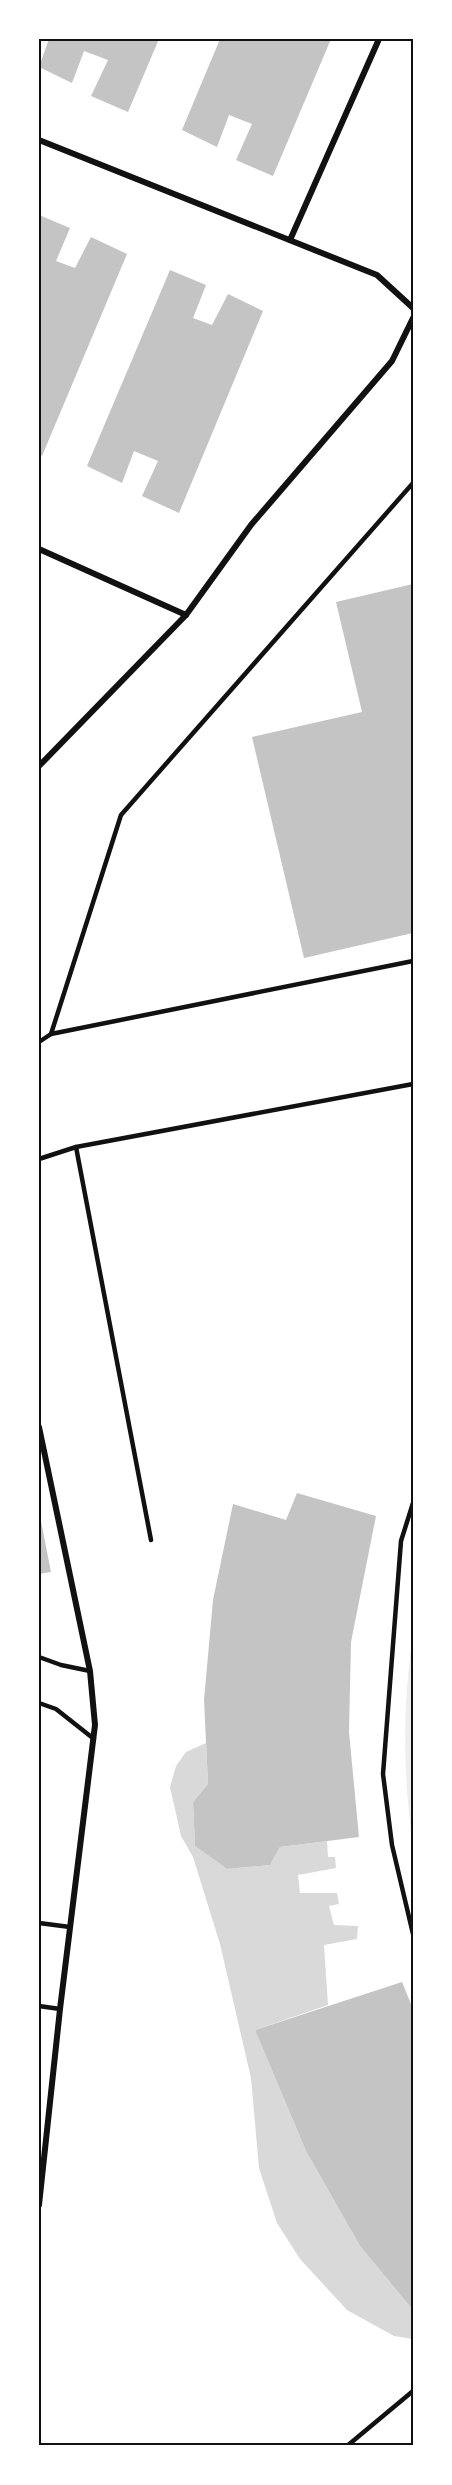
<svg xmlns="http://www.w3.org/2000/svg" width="452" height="2485" font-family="Jost,sans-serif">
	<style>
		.green { fill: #eee }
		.water { fill: #d9d9d9 }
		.building { fill: #c4c4c4 }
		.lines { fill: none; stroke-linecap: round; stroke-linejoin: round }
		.service { stroke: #111; stroke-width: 4.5 }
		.minor { stroke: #111; stroke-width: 6 }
		.neatline { fill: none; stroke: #111; stroke-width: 2 }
	</style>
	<rect width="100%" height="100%" fill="#fff"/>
	<!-- green -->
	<path class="green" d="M 413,1634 L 413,1848 C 403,1773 402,1709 413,1634 Z"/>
	<!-- water -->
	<path class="water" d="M 206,1743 L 208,1784 L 193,1802 L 195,1846 L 227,1869 L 270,1865 L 280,1847 L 327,1841 L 328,1857 L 335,1857 L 336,1868 L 298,1875 L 300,1893 L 337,1893 L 339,1904 L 329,1906 L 334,1925 L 358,1926 L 357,1939 L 324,1945 L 328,2005 L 255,2030 L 306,2151 L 360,2246 L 413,2310 L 413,2339 L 394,2336 L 347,2310 L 300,2259 L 277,2223 L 259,2168 L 251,2078 L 220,1944 L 193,1857 L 181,1836 L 170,1787 L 176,1766 L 186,1752 Z"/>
	<!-- building -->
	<g class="building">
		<path d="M 49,39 L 159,39 L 128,112 L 91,96 L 108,60 L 84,51 L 72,83 L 39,67 Z"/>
		<path d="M 220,39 L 331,39 L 273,176 L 236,160 L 252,124 L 229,115 L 217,147 L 182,130 Z"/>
		<path d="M 39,215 L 70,228 L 56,261 L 75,268 L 91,237 L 127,254 L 42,456 L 39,454 Z"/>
		<path d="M 170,270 L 206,285 L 193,318 L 212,325 L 228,294 L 263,311 L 179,513 L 142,496 L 158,461 L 134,451 L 122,483 L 87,466 Z"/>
		<path d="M 413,584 L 413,933 L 304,958 L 252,737 L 362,712 L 336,602 Z"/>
		<path d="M 297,1493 L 376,1516 L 351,1642 L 349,1732 L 359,1837 L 280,1847 L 270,1865 L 227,1869 L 195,1846 L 193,1802 L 208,1784 L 204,1700 L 213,1600 L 233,1504 L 286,1520 Z"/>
		<path d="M 40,1516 L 51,1572 L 39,1574 L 39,1517 Z"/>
		<path d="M 402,1982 L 413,2009 L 413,2310 L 360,2246 L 306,2151 L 255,2030 Z"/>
	</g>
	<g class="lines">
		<!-- service -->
		<g class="service">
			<path d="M 51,1034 L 121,815 L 413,483"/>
			<path d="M 39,1042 L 51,1034 L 413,961"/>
			<path d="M 76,1147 L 151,1540"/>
			<path d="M 39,1159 L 76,1147 L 413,1084"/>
			<path d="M 413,1503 L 401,1541 L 383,1774 L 392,1845 L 413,1934"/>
			<path d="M 39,1657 L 61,1665 L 90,1671"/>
			<path d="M 39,1703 L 56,1709 L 94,1739"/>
			<path d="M 39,1923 L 70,1927"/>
			<path d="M 39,2006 L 60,2009"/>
			<path d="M 347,2446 L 413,2391"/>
		</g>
		<!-- minor -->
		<g class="minor">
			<path d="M 39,140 L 377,275 L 413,308"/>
			<path d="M 290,240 L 379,39"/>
			<path d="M 39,549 L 186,615"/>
			<path d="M 39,766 L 186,615 L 251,525 L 392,361 L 413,318"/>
			<path d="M 39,1427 L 90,1671 L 95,1725 L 60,2009 L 39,2205"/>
		</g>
	</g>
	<!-- border -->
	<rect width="452" height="2485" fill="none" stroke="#ffffff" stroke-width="81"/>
	<rect x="40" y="40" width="372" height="2404" class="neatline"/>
</svg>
